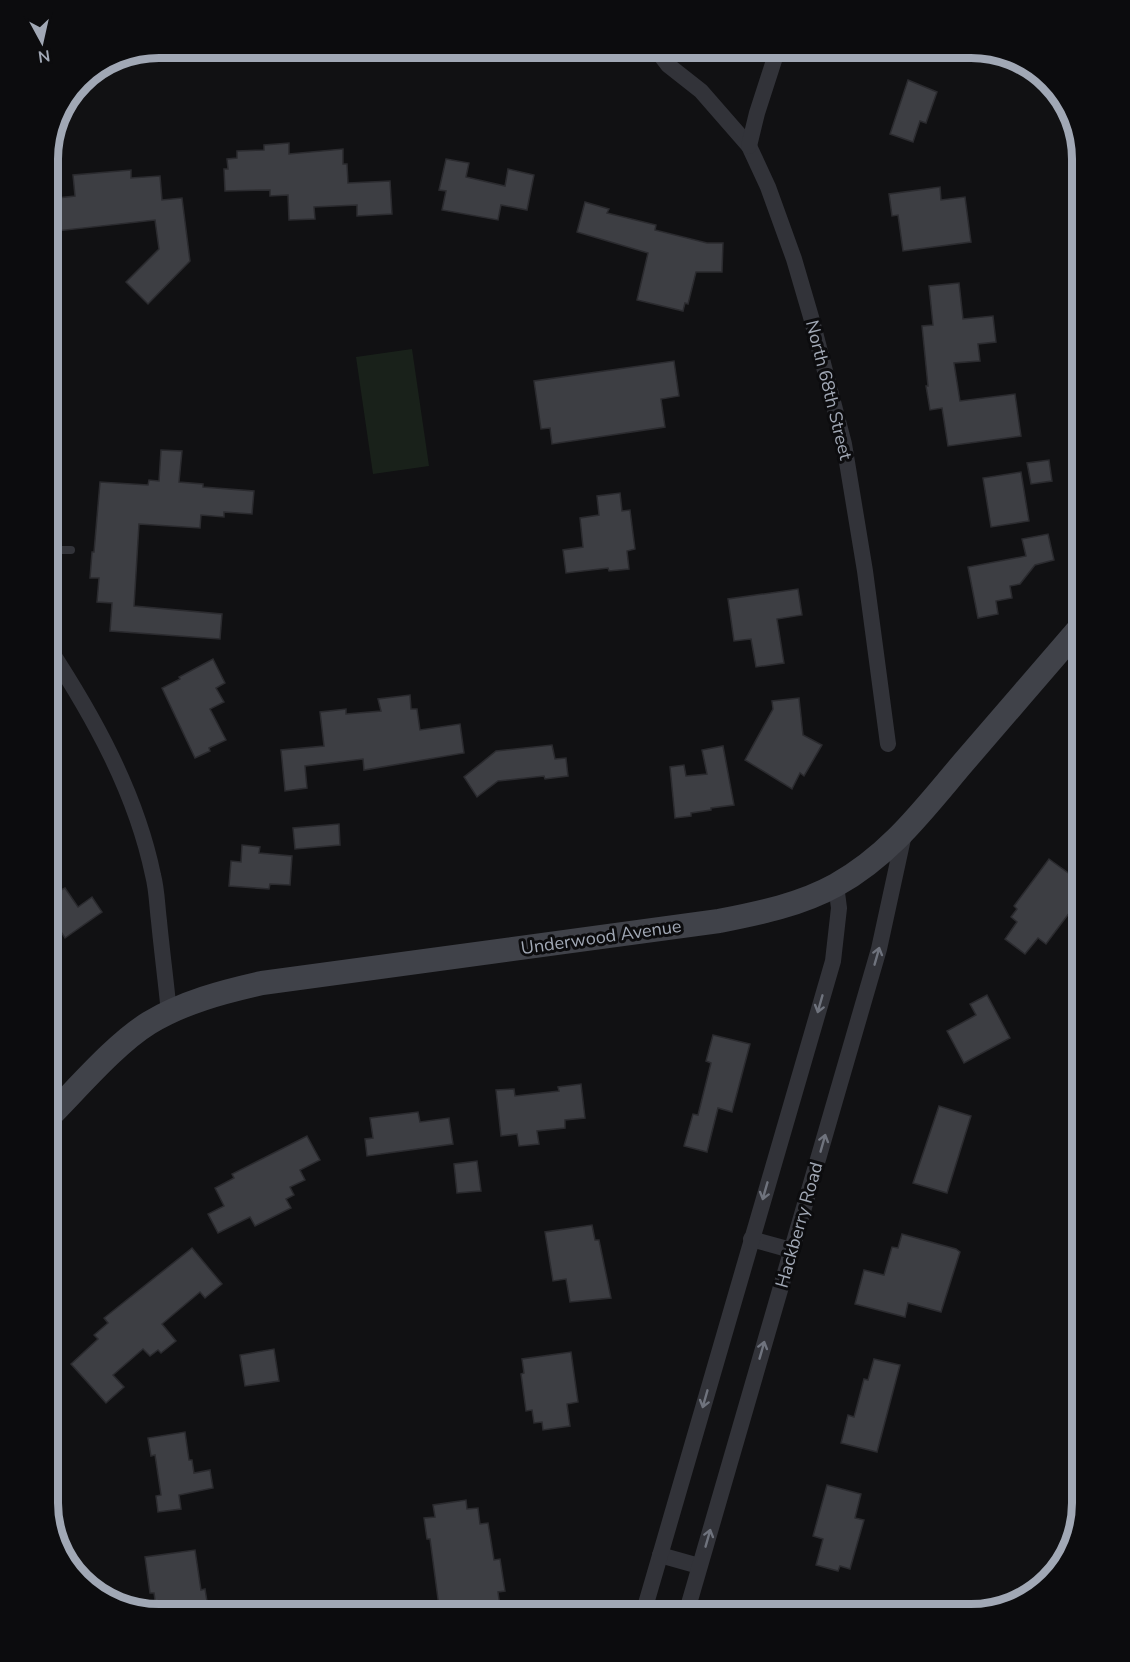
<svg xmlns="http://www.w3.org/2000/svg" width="1130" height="1662" font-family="'Nunito Sans',sans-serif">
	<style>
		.green { fill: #19211a }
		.building { fill: #3d3e43; stroke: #2b2b2f; stroke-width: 1.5 }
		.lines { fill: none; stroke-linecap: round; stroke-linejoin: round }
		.lane { stroke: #323339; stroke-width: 8 }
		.street { stroke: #323339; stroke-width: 16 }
		.secondary { stroke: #404249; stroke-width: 24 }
		.oneway { stroke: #6f737d }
		.labels { text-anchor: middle; stroke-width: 6; stroke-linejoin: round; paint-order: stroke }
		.street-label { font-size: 18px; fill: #a1a8b5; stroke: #0c0c0e }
		.rim { fill: none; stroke: #a1a8b5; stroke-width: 8 }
	</style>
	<rect width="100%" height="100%" fill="#111113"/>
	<!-- green -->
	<path class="green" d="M 412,349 L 429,466 L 373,474 L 356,357 Z"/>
	<!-- building -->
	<g class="building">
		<path d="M 908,80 L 937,92 L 926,123 L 920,121 L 913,142 L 890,134 Z"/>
		<path d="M 289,143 L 289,154 L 343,149 L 343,164 L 347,164 L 348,183 L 390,181 L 392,214 L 357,216 L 357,205 L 314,207 L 315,219 L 289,220 L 288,195 L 270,196 L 270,190 L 225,191 L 224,169 L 228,169 L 227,159 L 237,158 L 237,151 L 264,150 L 264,145 Z"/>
		<path d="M 446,159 L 469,163 L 466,177 L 505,186 L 508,169 L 534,175 L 527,210 L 501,205 L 498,220 L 442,210 L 446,191 L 439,190 Z"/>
		<path d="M 131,170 L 131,178 L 160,176 L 162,200 L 182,198 L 190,261 L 148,304 L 126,282 L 159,249 L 155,220 L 48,232 L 48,199 L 75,196 L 73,175 Z"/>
		<path d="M 940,187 L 941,200 L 965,197 L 971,242 L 903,251 L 898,215 L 892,216 L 889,194 Z"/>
		<path d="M 585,202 L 609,209 L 607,213 L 656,225 L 655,230 L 707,243 L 723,243 L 722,272 L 696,272 L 688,304 L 685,303 L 683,311 L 637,300 L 648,253 L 577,232 Z"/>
		<path d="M 959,283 L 963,319 L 993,316 L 996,342 L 978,344 L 980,361 L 954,363 L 960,401 L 1015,394 L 1021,436 L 948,446 L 942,408 L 930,410 L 926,386 L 928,386 L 922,326 L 933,325 L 929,286 Z"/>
		<path d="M 674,361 L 679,396 L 661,399 L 665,427 L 552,444 L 550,428 L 541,429 L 534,381 Z"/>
		<path d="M 161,450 L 182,451 L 179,482 L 203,484 L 203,487 L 254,491 L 252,514 L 224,512 L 224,517 L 201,515 L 200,528 L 139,524 L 134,606 L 222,614 L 220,639 L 110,631 L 112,603 L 97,602 L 99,578 L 90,578 L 92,552 L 94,552 L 100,482 L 148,485 L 149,480 L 159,481 Z"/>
		<path d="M 1049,460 L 1052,481 L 1031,484 L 1027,463 Z"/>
		<path d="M 1021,472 L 1029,521 L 991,527 L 983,478 Z"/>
		<path d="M 620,493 L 622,511 L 630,510 L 635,549 L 627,551 L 629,569 L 609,571 L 608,568 L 566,573 L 563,550 L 583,547 L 580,518 L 599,515 L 597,496 Z"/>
		<path d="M 1048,534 L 1054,560 L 1035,565 L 1020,584 L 1010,586 L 1012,598 L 996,601 L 998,614 L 978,618 L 968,567 L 1026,556 L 1022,539 Z"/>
		<path d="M 798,589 L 802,615 L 777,619 L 784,663 L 756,667 L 751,639 L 734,641 L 728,599 Z"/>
		<path d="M 213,659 L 225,683 L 216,688 L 224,702 L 210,709 L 226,740 L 209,748 L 210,751 L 195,758 L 162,688 L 180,679 L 179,677 Z"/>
		<path d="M 410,695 L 411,709 L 417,709 L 420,730 L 460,724 L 464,753 L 364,770 L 363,759 L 305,766 L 307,788 L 285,791 L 281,750 L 324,746 L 320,712 L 346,709 L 346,714 L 381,711 L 378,699 Z"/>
		<path d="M 799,698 L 803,735 L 822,745 L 804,776 L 800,773 L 792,789 L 745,760 L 773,709 L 772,701 Z"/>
		<path d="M 552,745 L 555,759 L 566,758 L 568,776 L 545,779 L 544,776 L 498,781 L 477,797 L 464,777 L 496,751 Z"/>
		<path d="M 723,746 L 734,805 L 711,808 L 711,810 L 691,813 L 691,816 L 675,818 L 670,767 L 684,765 L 686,776 L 707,774 L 702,750 Z"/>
		<path d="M 339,824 L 340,845 L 295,849 L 293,828 Z"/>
		<path d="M 242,845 L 260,847 L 259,853 L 292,856 L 290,885 L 270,884 L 269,889 L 229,886 L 231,861 L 241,862 Z"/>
		<path d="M 1049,859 L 1082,883 L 1082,896 L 1046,944 L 1038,938 L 1025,954 L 1005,939 L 1017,922 L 1011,917 L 1017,909 L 1014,906 Z"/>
		<path d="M 48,872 L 61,890 L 65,888 L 78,907 L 92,897 L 102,912 L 65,938 L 58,927 L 48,934 Z"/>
		<path d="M 987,995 L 1010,1038 L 964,1063 L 947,1031 L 976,1015 L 970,1004 Z"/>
		<path d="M 713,1035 L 750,1044 L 732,1112 L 718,1108 L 707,1152 L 684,1146 L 693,1114 L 698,1115 L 711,1063 L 706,1061 Z"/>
		<path d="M 581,1084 L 585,1118 L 565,1120 L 565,1128 L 537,1131 L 539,1144 L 519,1146 L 517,1134 L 501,1136 L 496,1090 L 514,1089 L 515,1096 L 559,1091 L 558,1087 Z"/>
		<path d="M 939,1106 L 971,1116 L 947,1193 L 913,1183 Z"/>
		<path d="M 418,1112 L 420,1122 L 449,1118 L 453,1144 L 367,1156 L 365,1139 L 373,1138 L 370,1118 Z"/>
		<path d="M 307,1136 L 320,1160 L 300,1170 L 305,1180 L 290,1187 L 294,1195 L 286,1199 L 291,1208 L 255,1226 L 250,1217 L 218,1233 L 208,1214 L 224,1206 L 215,1188 L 234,1178 L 232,1174 Z"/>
		<path d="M 477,1161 L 481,1191 L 457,1193 L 454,1164 Z"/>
		<path d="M 592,1225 L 595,1240 L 599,1240 L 611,1298 L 570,1302 L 566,1279 L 553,1281 L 545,1232 Z"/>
		<path d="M 902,1234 L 956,1249 L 960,1252 L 941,1312 L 908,1303 L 905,1317 L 855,1304 L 864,1270 L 884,1275 L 892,1247 L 898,1248 Z"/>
		<path d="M 192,1248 L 222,1284 L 205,1298 L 200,1292 L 162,1324 L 176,1341 L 161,1353 L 158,1350 L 150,1356 L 143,1349 L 113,1375 L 124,1387 L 106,1403 L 71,1364 L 98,1339 L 94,1335 L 108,1323 L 104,1318 Z"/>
		<path d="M 274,1349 L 279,1381 L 245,1386 L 240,1355 Z"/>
		<path d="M 571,1352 L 578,1402 L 567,1404 L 570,1426 L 543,1430 L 542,1422 L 534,1423 L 532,1410 L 526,1411 L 521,1374 L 524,1373 L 522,1359 Z"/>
		<path d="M 874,1359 L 900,1365 L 877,1452 L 841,1443 L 848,1415 L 854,1417 L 864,1379 L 868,1380 Z"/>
		<path d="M 185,1432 L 189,1460 L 192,1460 L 194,1473 L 210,1470 L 213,1488 L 179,1495 L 181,1509 L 158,1512 L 156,1496 L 161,1495 L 155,1455 L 151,1456 L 148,1438 Z"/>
		<path d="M 827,1485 L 861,1494 L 855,1518 L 864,1520 L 850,1569 L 840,1566 L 838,1571 L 816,1565 L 823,1539 L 813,1536 Z"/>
		<path d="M 466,1500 L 467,1509 L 478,1508 L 480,1524 L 488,1523 L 494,1560 L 500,1559 L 505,1591 L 498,1592 L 501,1614 L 440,1614 L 430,1539 L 427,1539 L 424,1518 L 435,1517 L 433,1505 Z"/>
		<path d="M 195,1550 L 201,1590 L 205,1589 L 209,1614 L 157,1614 L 154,1593 L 150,1593 L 145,1557 Z"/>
	</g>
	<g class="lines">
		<!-- lane -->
		<path class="lane" d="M 48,550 L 71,550"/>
		<!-- street -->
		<g class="street">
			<path d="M 655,48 L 668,65 L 701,91 L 749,146 L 768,187 L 794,259 L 811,317 L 844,444 L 865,571 L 888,744"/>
			<path d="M 749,146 L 757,113 L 778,48"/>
			<path d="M 48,647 C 94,717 136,793 153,875 C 157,890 157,906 159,921 C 162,952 166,982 169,1013"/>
			<path d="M 751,1239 L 791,1250"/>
			<path d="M 660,1555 L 699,1566"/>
			<path d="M 643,1614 L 833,961 L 839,908 L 836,885"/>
			<path d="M 686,1614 L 879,949 L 904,834"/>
		</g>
		<!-- secondary -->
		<path class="secondary" d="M 48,1118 C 77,1089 115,1044 149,1023 C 184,1002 222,992 262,983 L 719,921 C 759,913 800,905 836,885 C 890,855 924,809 963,763 C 1003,717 1042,671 1082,625"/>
	</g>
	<!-- one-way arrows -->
	<defs><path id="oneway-shaft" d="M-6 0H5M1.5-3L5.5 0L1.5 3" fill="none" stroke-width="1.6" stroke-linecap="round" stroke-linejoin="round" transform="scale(1.5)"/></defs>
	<g class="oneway">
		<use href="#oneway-shaft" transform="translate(877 956) rotate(-74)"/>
		<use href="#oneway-shaft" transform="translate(820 1004) rotate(106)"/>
		<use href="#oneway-shaft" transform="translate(823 1143) rotate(-74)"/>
		<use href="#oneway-shaft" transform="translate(765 1191) rotate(106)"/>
		<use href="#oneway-shaft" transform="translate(762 1350) rotate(-74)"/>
		<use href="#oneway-shaft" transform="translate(705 1399) rotate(106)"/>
		<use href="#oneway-shaft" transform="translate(708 1538) rotate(-74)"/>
	</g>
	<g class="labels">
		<!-- street labels -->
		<g class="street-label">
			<text transform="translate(829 390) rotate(76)" y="6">North 68th Street</text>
			<text transform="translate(601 937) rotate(-8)" y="6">Underwood Avenue</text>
			<text transform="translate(799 1225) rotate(-74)" y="6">Hackberry Road</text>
		</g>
	</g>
	<!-- crop -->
	<path d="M0 0H1130V1662H0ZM159 58H971A101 101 0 0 1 1072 159V1503A101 101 0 0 1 971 1604H159A101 101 0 0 1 58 1503V159A101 101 0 0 1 159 58Z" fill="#0c0c0e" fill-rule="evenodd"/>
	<path class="rim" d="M159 58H971A101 101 0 0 1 1072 159V1503A101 101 0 0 1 971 1604H159A101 101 0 0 1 58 1503V159A101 101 0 0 1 159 58Z"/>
	<!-- north arrow -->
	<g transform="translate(42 42) rotate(172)" stroke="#0c0c0e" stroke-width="4.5" paint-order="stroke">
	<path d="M0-4.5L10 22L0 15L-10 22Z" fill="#a1a8b5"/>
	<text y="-9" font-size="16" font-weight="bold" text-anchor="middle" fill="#a1a8b5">N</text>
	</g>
</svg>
